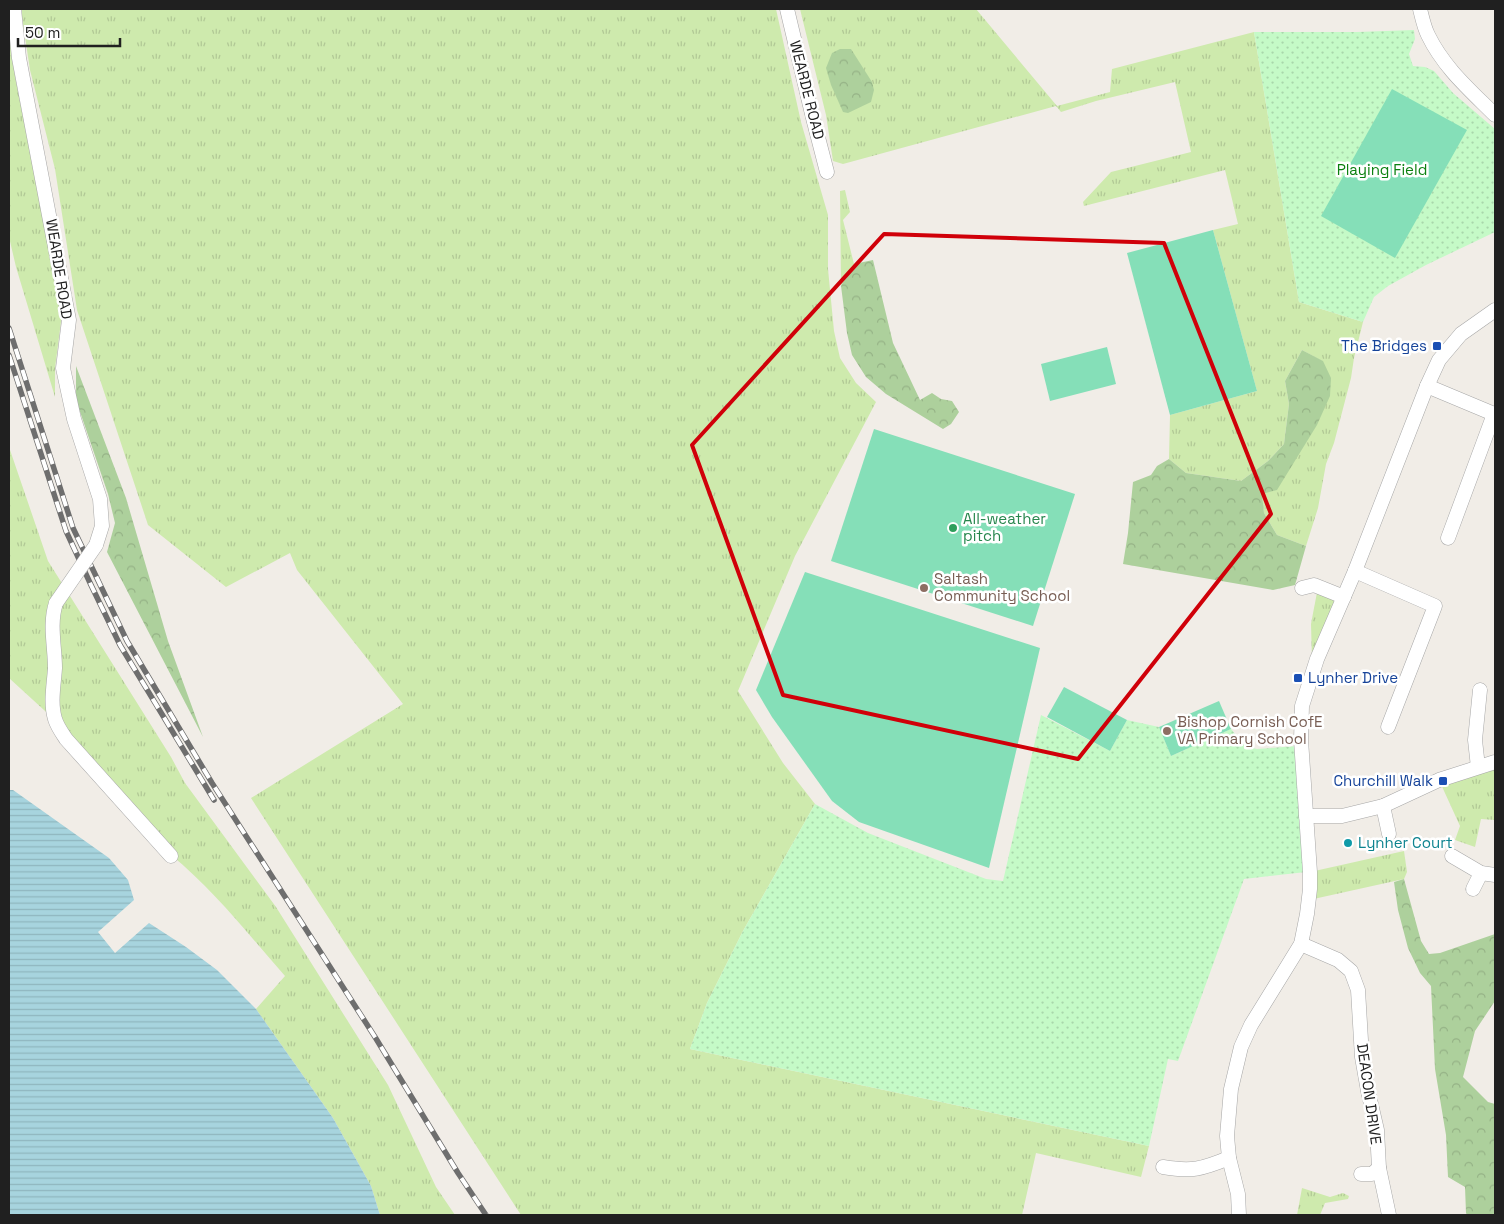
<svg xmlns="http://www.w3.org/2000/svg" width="1504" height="1224" font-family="'Space Grotesk',sans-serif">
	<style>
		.grass { fill: url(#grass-tufts) }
		.forest { fill: url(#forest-crowns) }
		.park { fill: url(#park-dots) }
		.pitch { fill: #85dfb8 }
		.water { fill: url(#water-rules) }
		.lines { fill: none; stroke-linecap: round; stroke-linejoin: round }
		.minor-casing { stroke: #a7a7a7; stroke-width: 15 }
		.minor { stroke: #fff; stroke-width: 14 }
		.rail-casing { stroke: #6e6e6e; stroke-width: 5.5 }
		.rail { stroke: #fff; stroke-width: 4; stroke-dasharray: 11; stroke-linecap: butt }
		.minor-bridge-casing { stroke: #a7a7a7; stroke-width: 15; stroke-linecap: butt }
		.minor-bridge { stroke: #fff; stroke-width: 14 }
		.marked { fill: none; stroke: #d00009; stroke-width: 4; stroke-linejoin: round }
		.transit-dot { fill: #1a4fb4; stroke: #fff; stroke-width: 2 }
		.leisure-dot { fill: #2e9e5b; stroke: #fff; stroke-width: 2 }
		.education-dot { fill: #8d6e63; stroke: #fff; stroke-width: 2 }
		.culture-dot { fill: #0f9aa8; stroke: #fff; stroke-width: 2 }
		.labels { text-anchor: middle; stroke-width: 5; stroke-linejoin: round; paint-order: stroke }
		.street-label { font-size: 15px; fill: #202020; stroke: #fff }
		.park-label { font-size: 15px; fill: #0c8010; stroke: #fff }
		.transit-label { font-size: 15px; fill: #164399; stroke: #fff; text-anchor: end }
		.leisure-label { font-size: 15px; fill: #27864d; stroke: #fff; text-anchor: start }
		.education-label { font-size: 15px; fill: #785e54; stroke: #fff; text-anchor: start }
		.culture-label { font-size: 15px; fill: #0d838f; stroke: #fff; text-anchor: start }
	</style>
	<defs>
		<pattern id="grass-tufts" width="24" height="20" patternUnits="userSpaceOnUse" patternTransform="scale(1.25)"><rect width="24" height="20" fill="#ceeaad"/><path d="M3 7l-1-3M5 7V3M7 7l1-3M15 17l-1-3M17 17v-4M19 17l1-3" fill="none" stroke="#b1c895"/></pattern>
		<pattern id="forest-crowns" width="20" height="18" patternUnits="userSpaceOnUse" patternTransform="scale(1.25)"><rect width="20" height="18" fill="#add09c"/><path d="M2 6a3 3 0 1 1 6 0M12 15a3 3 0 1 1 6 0" fill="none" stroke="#95b286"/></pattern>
		<pattern id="park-dots" width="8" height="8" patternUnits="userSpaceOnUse" patternTransform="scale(1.25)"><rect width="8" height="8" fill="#c5fac7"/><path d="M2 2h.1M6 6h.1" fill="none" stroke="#a9d6ab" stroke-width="1.8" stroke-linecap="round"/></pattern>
		<pattern id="water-rules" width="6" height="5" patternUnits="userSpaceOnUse" patternTransform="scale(1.25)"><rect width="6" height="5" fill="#a7d4de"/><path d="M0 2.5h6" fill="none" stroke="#8fb6be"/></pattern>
	</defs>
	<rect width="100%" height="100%" fill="#f1ede7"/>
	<!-- grass -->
	<g class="grass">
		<path d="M 9,9 L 15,76 L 62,314 L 55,368 L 55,397 L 16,267 L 9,237 Z"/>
		<path d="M 22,9 L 776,9 L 801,122 L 828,215 L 828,269 L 834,331 L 840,358 L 856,383 L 876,402 L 795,556 L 738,691 L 783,763 L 815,804 L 743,931 L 707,1003 L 690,1049 L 1149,1146 L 1141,1177 L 1036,1153 L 1022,1215 L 521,1215 L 251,798 L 403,704 L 297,570 L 290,553 L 226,587 L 148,525 L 77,310 L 55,169 L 30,70 L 22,17 Z"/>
		<path d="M 800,9 L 976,9 L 1057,106 L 1110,92 L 1112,69 L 1254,32 L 1299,302 L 1363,322 L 1354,358 L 1351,378 L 1334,443 L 1326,464 L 1318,508 L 1306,546 L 1277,535 L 1264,513 L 1262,494 L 1322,361 L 1302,350 L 1285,381 L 1289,404 L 1284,444 L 1268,461 L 1241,481 L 1186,473 L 1169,459 L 1170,415 L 1257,391 L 1213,230 L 1238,224 L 1225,170 L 1084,206 L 1083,202 L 1111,172 L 1191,152 L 1175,82 L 1096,101 L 1061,112 L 1056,106 L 843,164 L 833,161 L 826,115 Z"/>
		<path d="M 845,190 L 850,212 L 843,220 L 854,264 L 846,276 L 841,286 L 840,191 Z"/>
		<path d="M 9,447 L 48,561 L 171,757 L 185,783 L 276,907 L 388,1085 L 436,1187 L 455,1215 L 380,1215 L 371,1186 L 333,1118 L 256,1009 L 285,976 C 248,934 214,890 171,855 L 56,721 L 9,678 Z"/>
		<path d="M 1318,587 L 1340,598 L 1312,660 L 1311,624 Z"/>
		<path d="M 1495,762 L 1495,820 L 1481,819 L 1475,847 L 1455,840 L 1460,826 L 1439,780 Z"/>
		<path d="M 1404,851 L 1407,872 L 1404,879 L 1309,900 L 1310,872 Z"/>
		<path d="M 1302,1188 L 1330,1197 L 1343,1193 L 1349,1196 L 1348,1199 L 1325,1203 L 1320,1215 L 1297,1215 Z"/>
	</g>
	<!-- forest -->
	<g class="forest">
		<path d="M 840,49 L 851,49 L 872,82 L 874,90 L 871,102 L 848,113 L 843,112 L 831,85 L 826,68 L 832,53 Z"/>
		<path d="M 873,260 L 893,343 L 920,400 L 932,393 L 941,399 L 952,401 L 959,412 L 951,424 L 943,429 L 886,394 L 866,377 L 852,355 L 847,333 L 841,286 L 846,276 L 854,264 Z"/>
		<path d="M 1302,350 L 1323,361 L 1331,378 L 1330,396 L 1317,425 L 1277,490 L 1262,494 L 1264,513 L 1277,535 L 1306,546 L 1295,585 L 1273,590 L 1123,564 L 1128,533 L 1133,482 L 1151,475 L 1157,466 L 1169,459 L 1186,473 L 1241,481 L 1268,461 L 1284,444 L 1289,404 L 1285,381 Z"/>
		<path d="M 76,366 L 126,498 L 168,641 L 203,737 L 107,552 L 115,523 L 108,494 L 76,400 Z"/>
		<path d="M 1404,879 L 1421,941 L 1429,954 L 1440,953 L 1495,934 L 1495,1001 L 1475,1031 L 1463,1077 L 1488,1102 L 1495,1104 L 1495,1215 L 1467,1215 L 1466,1213 L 1465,1187 L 1448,1177 L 1446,1135 L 1435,1069 L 1431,986 L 1420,973 L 1408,948 L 1398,910 L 1394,882 Z"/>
	</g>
	<!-- park -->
	<g class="park">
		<path d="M 1414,30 L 1415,39 L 1409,54 L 1413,66 L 1425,67 L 1434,71 L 1453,93 L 1495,129 L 1495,232 L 1426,265 L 1388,286 L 1374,297 L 1363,322 L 1299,302 L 1254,32 L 1357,32 Z"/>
		<path d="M 1041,715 L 1110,751 L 1127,720 L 1159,727 L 1171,756 L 1231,729 L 1245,746 L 1257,749 L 1298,746 L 1306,872 L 1244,879 L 1178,1061 L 1168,1059 L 1149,1146 L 690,1049 L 707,1003 L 743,931 L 815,804 L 868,833 L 986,879 L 1003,881 Z"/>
	</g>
	<!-- pitch -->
	<g class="pitch">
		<path d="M 1392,89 L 1467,130 L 1395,258 L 1321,216 Z"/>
		<path d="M 1213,230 L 1257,391 L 1170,415 L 1127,253 Z"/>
		<path d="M 1107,347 L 1116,384 L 1050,401 L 1041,364 Z"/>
		<path d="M 874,429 L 1075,494 L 1033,626 L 831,561 Z"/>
		<path d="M 805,572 L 1040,648 L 989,868 L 859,822 L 832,801 L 772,717 L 756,690 Z"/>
		<path d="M 1064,687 L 1127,720 L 1110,751 L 1047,717 Z"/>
		<path d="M 1219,701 L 1231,729 L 1171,756 L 1159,727 Z"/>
	</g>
	<!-- water -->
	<path class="water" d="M 9,790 L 13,790 L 109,858 L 128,880 L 134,900 L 98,932 L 115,953 L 149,923 L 186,947 L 217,970 L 256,1009 L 333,1118 L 371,1186 L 380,1215 L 9,1215 Z"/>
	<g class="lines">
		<defs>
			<g id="minor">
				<path d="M 14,9 L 19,58 L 69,320 L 63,368 L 74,419 L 100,499 L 102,526 L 96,545"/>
				<path d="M 787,9 L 813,118 L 827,172"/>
				<path d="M 1420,9 C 1422,17 1424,27 1428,35 C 1444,68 1470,90 1495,115"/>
				<path d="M 1427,386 L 1494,414 L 1448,538"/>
				<path d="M 1355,571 L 1435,606 L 1388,727"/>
				<path d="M 1302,588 L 1314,585 L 1344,597"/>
				<path d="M 56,603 C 49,624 55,647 55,668 C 54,684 50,703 55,719 C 57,726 62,733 66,739 L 171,856"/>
				<path d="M 1478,767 L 1475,740 L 1480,690"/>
				<path d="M 1383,806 L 1389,834"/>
				<path d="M 1306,816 L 1342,816 L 1383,806 L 1439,780 L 1495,762"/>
				<path d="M 1452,856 L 1481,873 L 1495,875"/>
				<path d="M 1473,889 L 1481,873"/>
				<path d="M 1301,944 L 1338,960 L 1351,971 L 1358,990 L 1362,1057 L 1368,1091 L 1377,1130 L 1379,1168 L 1389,1215"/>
				<path d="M 1163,1167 C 1192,1172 1202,1169 1229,1158"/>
				<path d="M 1361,1174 L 1372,1174 L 1379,1168"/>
				<path d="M 1239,1215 L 1238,1194 L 1229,1158 L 1227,1136 L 1231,1089 L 1241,1047 L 1251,1025 L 1301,944 L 1307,914 L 1310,889 L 1310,872 L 1301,740 L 1302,706 L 1317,659 L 1355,571 L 1427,386 L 1439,360 L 1461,334 L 1495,310"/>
			</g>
		</defs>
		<!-- minor casing -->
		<use href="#minor" class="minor-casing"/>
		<!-- minor -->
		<use href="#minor" class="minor"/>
		<defs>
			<g id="rail">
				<path d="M 9,328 L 73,528 L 127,641 L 212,783 L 375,1037 L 458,1173 L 486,1215"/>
				<path d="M 9,355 L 66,531 L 91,585 L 120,645 L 214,800"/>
			</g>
		</defs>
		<!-- rail casing -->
		<use href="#rail" class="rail-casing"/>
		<!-- rail -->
		<use href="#rail" class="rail"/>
		<defs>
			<path id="minor-bridge" d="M 56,603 L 96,545"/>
		</defs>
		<!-- minor-bridge casing -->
		<use href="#minor-bridge" class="minor-bridge-casing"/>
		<!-- minor-bridge -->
		<use href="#minor-bridge" class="minor-bridge"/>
	</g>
	<!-- marked area -->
	<path class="marked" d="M 884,234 L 1164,243 L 1271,514 L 1078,759 L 783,695 L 692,445 Z"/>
	<!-- markers -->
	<g class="transit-dot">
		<rect x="1432" y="341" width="10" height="10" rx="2.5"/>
		<rect x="1293" y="673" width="10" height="10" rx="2.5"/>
		<rect x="1438" y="776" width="10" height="10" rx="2.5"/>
	</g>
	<circle class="leisure-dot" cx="953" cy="528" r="5"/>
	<g class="education-dot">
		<circle cx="924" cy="588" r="5"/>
		<circle cx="1167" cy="731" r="5"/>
	</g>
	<circle class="culture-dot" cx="1348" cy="843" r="5"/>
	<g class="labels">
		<!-- street labels -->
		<g class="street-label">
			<text transform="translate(807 90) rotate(76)" y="5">WEARDE ROAD</text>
			<text transform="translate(59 269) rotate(81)" y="5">WEARDE ROAD</text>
			<text transform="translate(1369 1094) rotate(82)" y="5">DEACON DRIVE</text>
		</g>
		<!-- park labels -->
		<g class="park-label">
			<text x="1382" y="175">Playing Field</text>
		</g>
		<!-- transit labels -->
		<g class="transit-label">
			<text x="1427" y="351">The Bridges</text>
			<text x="1308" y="683" text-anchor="start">Lynher Drive</text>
			<text x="1433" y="786">Churchill Walk</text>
		</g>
		<!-- leisure labels -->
		<g class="leisure-label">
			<text x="963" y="524">All-weather<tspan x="963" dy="17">pitch</tspan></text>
		</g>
		<!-- education labels -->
		<g class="education-label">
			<text x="934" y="584">Saltash<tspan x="934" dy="17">Community School</tspan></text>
			<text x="1177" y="727">Bishop Cornish CofE<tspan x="1177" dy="17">VA Primary School</tspan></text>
		</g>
		<!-- culture labels -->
		<g class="culture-label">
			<text x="1358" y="848">Lynher Court</text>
		</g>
	</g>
	<!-- border -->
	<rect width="1504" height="1224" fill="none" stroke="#202020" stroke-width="20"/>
	<!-- scale -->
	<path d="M18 38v8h102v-8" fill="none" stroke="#202020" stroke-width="2.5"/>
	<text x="25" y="38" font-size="15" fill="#202020" stroke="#ffffff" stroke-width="4" paint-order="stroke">50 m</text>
</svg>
